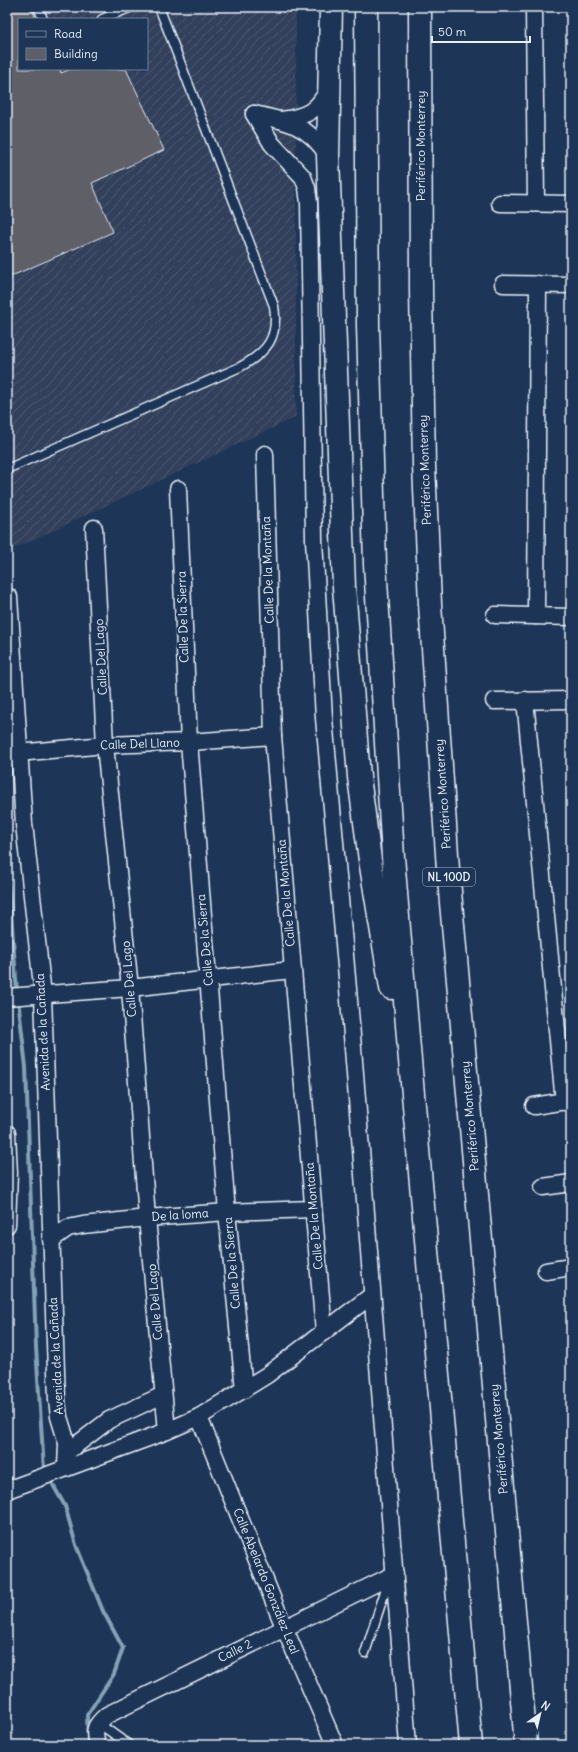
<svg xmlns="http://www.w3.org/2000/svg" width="578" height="1752" font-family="Delius,sans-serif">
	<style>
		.industrial { fill: url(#industrial-furrows); fill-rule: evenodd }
		.green { fill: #52706e; stroke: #9db0b3 }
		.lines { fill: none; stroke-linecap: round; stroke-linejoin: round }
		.stream { stroke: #84a2b5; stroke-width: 4 }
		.building { fill: #5e5e68; stroke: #e8f1f8 }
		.service-casing { stroke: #e8f1f8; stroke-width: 11 }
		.minor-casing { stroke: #e8f1f8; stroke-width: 19 }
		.motorway-casing { stroke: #e8f1f8; stroke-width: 25 }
		.service { stroke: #1d3557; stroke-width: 8 }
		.minor { stroke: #1d3557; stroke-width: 16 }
		.motorway { stroke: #1d3557; stroke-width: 22 }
		.labels { text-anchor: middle; stroke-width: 4; stroke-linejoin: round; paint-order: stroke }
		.shield { fill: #1d3557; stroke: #abb9c8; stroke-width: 1 }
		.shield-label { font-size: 11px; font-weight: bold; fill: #e8f1f8 }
		.street-label { font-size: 12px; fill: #e8f1f8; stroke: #1d3557 }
	</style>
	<defs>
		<pattern id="industrial-furrows" width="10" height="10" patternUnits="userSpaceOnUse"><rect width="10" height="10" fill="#30415c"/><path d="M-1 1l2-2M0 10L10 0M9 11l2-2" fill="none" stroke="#4e5d74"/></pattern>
	</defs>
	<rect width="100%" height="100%" fill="#1d3557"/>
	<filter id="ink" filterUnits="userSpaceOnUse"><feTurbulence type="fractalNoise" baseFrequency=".025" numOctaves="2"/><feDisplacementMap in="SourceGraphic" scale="8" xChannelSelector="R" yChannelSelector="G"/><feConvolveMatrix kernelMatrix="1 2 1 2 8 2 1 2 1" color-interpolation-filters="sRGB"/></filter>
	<g filter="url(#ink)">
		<!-- industrial -->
		<path class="industrial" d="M 7,7 L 296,7 L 296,417 L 7,552 ZM 19,19 L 147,19 L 147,69 L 19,69 Z"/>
		<!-- green -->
		<path class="green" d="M 571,1534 L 571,1564 L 567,1535 Z"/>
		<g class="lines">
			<!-- stream -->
			<g class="stream">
				<path d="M 7,861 L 17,992"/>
				<path d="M 18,999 L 26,1067 L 36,1347 L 44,1470"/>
				<path d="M 53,1485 L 65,1506 L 76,1545 L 103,1611 L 123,1648 L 114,1674 L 87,1715 L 88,1745"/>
			</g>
		</g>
		<!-- building -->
		<path class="building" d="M 7,7 L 31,7 L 36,19 L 19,19 L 19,69 L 60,69 L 61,73 L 71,69 L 126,69 L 164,150 L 92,183 L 113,232 L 7,278 Z"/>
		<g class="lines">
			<defs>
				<g id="service">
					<path d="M 38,7 L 43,19"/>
					<path d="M 102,19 L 132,7"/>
					<path d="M 7,469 L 240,367 C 267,352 279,338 274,306 L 159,7"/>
					<path d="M 365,1653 L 390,1576"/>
					<path d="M 98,1723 L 129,1745"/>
				</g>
				<g id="minor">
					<path d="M 534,7 L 536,203"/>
					<path d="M 254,114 L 272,144 L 303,177 L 307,188 L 309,203 L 314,540 L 324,718 L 351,1023 L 408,1745"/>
					<path d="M 254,114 C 287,121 309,125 328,156"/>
					<path d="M 282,120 C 307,116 316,112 328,90"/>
					<path d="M 500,203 L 571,204"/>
					<path d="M 503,284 L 571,285"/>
					<path d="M 265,454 L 273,736 L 324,1332"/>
					<path d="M 178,489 L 189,742 L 227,1212 L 244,1390"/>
					<path d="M 94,528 L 105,745 L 130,988 L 147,1218 L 167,1431"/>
					<path d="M 9,597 L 24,824 L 43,995 L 57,1400 L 59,1417 L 67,1443 L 66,1468"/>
					<path d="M 495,615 L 571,617"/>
					<path d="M 536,616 L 538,284"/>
					<path d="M 525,700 L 564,1102"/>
					<path d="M 494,701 L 571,700"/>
					<path d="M 7,754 L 105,745 L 189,742 L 273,736"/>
					<path d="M 7,997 L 130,988 L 292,970"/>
					<path d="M 534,1106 L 571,1100"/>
					<path d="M 7,1133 L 9,1173 L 7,1225"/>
					<path d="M 543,1187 L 571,1183"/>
					<path d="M 51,1240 L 68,1228 L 83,1225 L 147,1218 L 227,1212 L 313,1209"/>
					<path d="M 546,1271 L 571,1267"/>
					<path d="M 199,1417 L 284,1627 L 335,1745"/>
					<path d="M 67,1452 L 109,1420 L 163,1395"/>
					<path d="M 7,1490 L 167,1431 L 199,1417 L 267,1375 L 372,1295"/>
					<path d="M 97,1745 C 93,1730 95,1725 107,1715 L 395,1574"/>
				</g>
				<g id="motorway">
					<path d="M 331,7 L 328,156 L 344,587 L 359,777 L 370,860 L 391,988"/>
					<path d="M 366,7 L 368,326 L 375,564 L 393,857 L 409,1049 L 471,1745"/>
					<path d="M 420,7 L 421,290 L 424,465 L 430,604 L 448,869 L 526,1745"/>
				</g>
			</defs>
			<!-- service casing -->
			<use href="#service" class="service-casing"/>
			<!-- minor casing -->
			<use href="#minor" class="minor-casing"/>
			<!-- motorway casing -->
			<use href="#motorway" class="motorway-casing"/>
			<!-- service -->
			<use href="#service" class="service"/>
			<!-- minor -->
			<use href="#minor" class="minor"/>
			<!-- motorway -->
			<use href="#motorway" class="motorway"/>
		</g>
	</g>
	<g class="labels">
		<!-- shield labels -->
		<rect class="shield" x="423" y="868" width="52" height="18" rx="3"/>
		<g class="shield-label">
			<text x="449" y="881">NL 100D</text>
		</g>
		<!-- street labels -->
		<g class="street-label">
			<text transform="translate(421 146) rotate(-90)" y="4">Periférico Monterrey</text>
			<text transform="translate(425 470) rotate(-92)" y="4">Periférico Monterrey</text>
			<text transform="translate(268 570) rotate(-92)" y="4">Calle De la Montaña</text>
			<text transform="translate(183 617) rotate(-92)" y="4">Calle De la Sierra</text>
			<text transform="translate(101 657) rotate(-93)" y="4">Calle Del Lago</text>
			<text transform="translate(140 744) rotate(-2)" y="4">Calle Del Llano</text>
			<text transform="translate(443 794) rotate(-94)" y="4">Periférico Monterrey</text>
			<text transform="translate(286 893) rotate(-95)" y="4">Calle De la Montaña</text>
			<text transform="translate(205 940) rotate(-95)" y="4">Calle De la Sierra</text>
			<text transform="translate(129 979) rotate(-95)" y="4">Calle Del Lago</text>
			<text transform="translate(43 1032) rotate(-93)" y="4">Avenida de la Cañada</text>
			<text transform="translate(470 1116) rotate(-95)" y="4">Periférico Monterrey</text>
			<text transform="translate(180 1215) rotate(-4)" y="4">De la loma</text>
			<text transform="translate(314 1216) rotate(-95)" y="4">Calle De la Montaña</text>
			<text transform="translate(232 1263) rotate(-95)" y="4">Calle De la Sierra</text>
			<text transform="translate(155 1302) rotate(-95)" y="4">Calle Del Lago</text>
			<text transform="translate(56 1356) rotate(-93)" y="4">Avenida de la Cañada</text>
			<text transform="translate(499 1439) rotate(-95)" y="4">Periférico Monterrey</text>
			<text transform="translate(266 1581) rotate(68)" y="4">Calle Abelardo González Leal</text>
			<text transform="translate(235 1651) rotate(-26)" y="4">Calle 2</text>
		</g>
	</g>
	<!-- margin -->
	<rect width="578" height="1752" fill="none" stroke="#1d3557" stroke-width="24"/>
	<rect x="12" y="12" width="554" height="1728" fill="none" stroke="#e8f1f8" stroke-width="1.5" filter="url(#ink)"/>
	<!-- legend -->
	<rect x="18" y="18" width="130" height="52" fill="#1d3557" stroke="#6e8097"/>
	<rect x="26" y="31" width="20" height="6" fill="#1d3557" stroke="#6e8097"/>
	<text x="54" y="38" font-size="12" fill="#e8f1f8">Road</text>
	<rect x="26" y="48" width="20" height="12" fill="#5e5e68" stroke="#6e8097"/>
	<text x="54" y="58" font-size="12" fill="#e8f1f8">Building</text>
	<!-- north arrow -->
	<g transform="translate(540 1714) rotate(34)" stroke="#1d3557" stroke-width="3" paint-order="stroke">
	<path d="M0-3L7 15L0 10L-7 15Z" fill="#e8f1f8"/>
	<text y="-6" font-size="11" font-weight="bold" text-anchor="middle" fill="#e8f1f8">N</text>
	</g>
	<!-- scale -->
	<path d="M432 36v6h98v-6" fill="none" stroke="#e8f1f8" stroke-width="2"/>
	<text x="438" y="36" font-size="12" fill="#e8f1f8" stroke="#1d3557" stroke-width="3" paint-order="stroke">50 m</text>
</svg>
